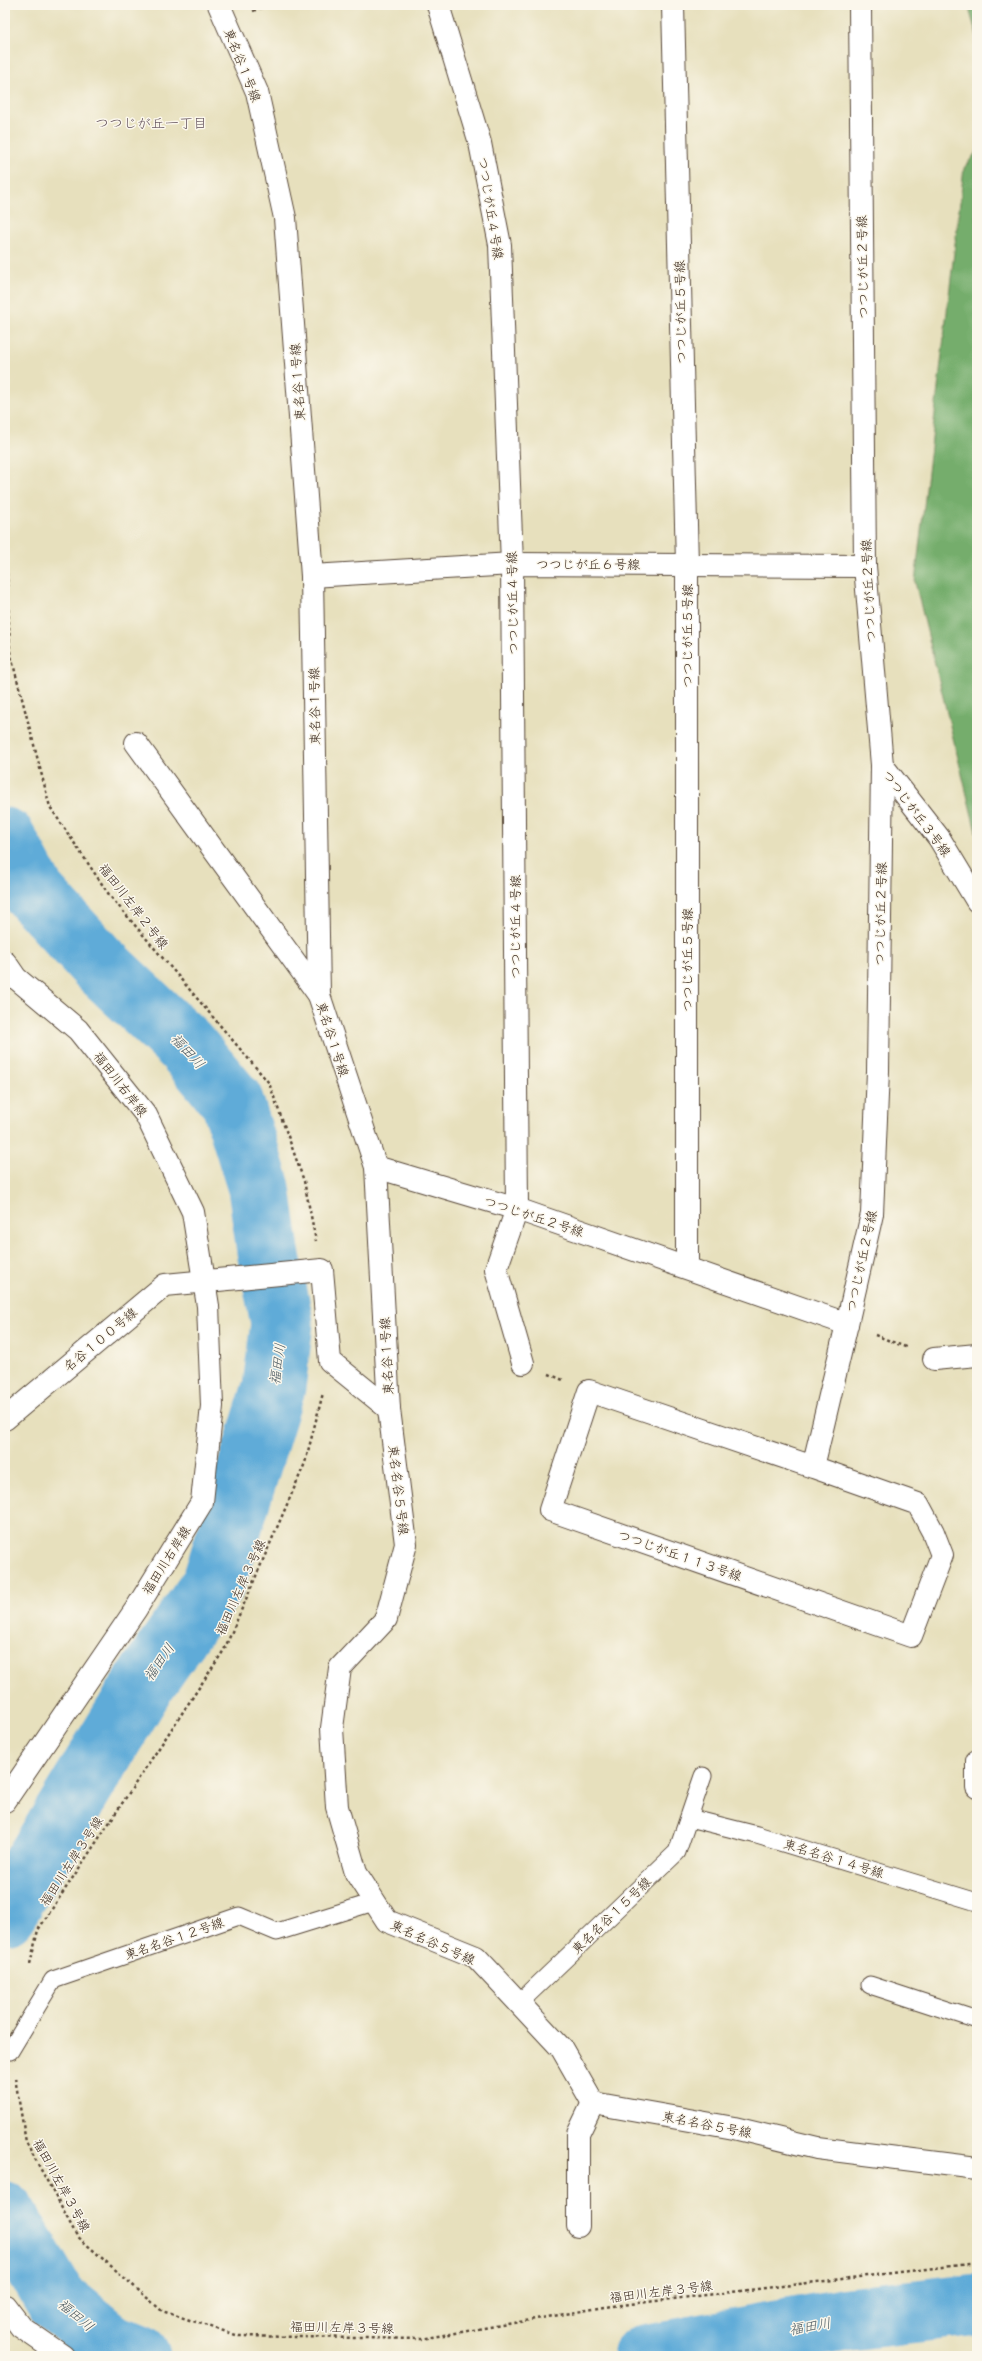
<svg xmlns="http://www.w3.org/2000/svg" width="982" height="2361" font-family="Sriracha,'Klee One',sans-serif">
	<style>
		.forest { fill: #75ad6c; stroke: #586c45 }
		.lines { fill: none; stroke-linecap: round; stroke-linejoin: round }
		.river { stroke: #5fabd8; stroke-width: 63 }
		.service-casing { stroke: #554536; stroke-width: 19 }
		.minor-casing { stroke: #554536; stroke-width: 24 }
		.path { stroke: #554536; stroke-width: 2.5; stroke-dasharray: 3 3; stroke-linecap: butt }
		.service { stroke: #fff; stroke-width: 17 }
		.minor { stroke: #fff; stroke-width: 22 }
		.labels { text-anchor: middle; stroke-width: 3; stroke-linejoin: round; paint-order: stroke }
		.street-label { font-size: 13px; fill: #3b2a1e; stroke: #fbf7ec }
		.neighbourhood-label { font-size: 14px; fill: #65545e; stroke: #fbf7ec }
		.water-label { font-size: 14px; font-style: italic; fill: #48575f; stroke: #fbf7ec }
	</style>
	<rect width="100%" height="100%" fill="#fbf7ec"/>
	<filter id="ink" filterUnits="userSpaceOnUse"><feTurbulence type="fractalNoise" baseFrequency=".025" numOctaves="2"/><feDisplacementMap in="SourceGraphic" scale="8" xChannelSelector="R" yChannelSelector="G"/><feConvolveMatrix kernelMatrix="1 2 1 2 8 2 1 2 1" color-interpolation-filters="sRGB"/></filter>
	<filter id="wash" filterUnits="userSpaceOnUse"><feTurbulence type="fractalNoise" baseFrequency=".012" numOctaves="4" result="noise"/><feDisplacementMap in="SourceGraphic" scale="16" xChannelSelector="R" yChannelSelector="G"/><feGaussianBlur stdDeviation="0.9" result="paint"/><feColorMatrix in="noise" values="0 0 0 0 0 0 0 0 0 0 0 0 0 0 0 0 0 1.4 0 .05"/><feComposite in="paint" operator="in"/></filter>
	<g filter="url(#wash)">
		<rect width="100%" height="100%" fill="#e7e0bd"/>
		<!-- forest -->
		<g class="forest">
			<path d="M 968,5 L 977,5 L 977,36 Z"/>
			<path d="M 977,151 L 977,836 L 915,582 L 964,168 Z"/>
		</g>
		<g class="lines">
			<!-- river -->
			<g class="river">
				<path d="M 5,839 L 34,893 L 98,963 L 185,1045 L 232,1101 L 259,1188 L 268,1251 L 282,1323 L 274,1387 L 213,1584 L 145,1682 L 5,1913"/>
				<path d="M 5,2214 L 56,2300 L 112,2345 L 139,2356"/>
				<path d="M 644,2356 L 849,2319 L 977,2304"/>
			</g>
		</g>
	</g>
	<g filter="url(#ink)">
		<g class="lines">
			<defs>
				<g id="service">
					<path d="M 689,1818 L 757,1835 L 977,1902"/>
					<path d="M 870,1985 L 977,2020"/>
					<path d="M 519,2003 L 677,1852 L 703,1776"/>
					<path d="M 10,2051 L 53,1980 L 239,1916 L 277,1932 L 374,1902"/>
				</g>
				<g id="minor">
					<path d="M 219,5 L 257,92 L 285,218 L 312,576 L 319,995 L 376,1167 L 389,1409 L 406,1544 L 386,1619 L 340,1668 L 332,1728 L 337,1807 L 356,1873 L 387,1921 L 476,1957 L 562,2049 L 593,2103 L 734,2128 L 817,2148 L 977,2168"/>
					<path d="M 438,5 L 480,143 L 500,245 L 512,564 L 517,1209 L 496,1269 L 523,1363"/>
					<path d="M 673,5 L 687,564 L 687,1267"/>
					<path d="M 312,576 L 512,564 L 865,566"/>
					<path d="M 136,743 L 319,995"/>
					<path d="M 882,765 L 939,838 L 977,901"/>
					<path d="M 5,962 L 16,978 L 78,1030 L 146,1115 L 193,1212 L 208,1306 L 212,1406 L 202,1502 L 136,1609 L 5,1801"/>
					<path d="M 376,1167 L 517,1209 L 847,1324 L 872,1214 L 878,1071 L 882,765 L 865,566 L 860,5"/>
					<path d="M 934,1359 L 977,1355"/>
					<path d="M 5,1419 L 165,1285 L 322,1270 L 330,1361 L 389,1409"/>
					<path d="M 813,1467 L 589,1391 L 550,1510 L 911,1636 L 942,1555 L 933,1532 L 918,1504 L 813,1467 L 847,1324"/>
					<path d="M 977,1761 L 977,1787"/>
					<path d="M 578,2226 L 578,2134 L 593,2103"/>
					<path d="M 5,2306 L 21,2327 L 63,2356"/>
				</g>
			</defs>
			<!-- service casing -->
			<use href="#service" class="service-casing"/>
			<!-- minor casing -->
			<use href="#minor" class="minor-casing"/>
			<!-- path -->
			<g class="path">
				<path d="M 253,11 L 269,5"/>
				<path d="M 5,525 L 10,652 L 50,807 L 110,896 L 269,1083 L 304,1181 L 316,1241"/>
				<path d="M 875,1335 L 908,1348"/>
				<path d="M 549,1374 L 563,1380"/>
				<path d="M 30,1964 L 38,1930 L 224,1650 L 305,1463 L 323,1393"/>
				<path d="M 15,2078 L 26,2142 L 77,2236 L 162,2311 L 239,2336 L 421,2339 L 605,2307 L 977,2263"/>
			</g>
			<!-- service -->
			<use href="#service" class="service"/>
			<!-- minor -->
			<use href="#minor" class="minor"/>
		</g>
	</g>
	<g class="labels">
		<!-- street labels -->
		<g class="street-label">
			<text transform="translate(243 65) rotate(68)" y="5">東名谷１号線</text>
			<text transform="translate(491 208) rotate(81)" y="5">つつじが丘４号線</text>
			<text transform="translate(862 267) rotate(-91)" y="5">つつじが丘２号線</text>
			<text transform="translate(680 312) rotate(-91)" y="5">つつじが丘５号線</text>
			<text transform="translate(297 382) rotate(-94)" y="5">東名谷１号線</text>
			<text x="588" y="569">つつじが丘６号線</text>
			<text transform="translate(868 591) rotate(-93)" y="5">つつじが丘２号線</text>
			<text transform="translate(512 603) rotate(-91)" y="5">つつじが丘４号線</text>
			<text transform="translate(687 636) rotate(-90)" y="5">つつじが丘５号線</text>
			<text transform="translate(314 706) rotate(-91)" y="5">東名谷１号線</text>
			<text transform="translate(917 813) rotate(53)" y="5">つつじが丘３号線</text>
			<text transform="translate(134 906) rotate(52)" y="5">福田川左岸２号線</text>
			<text transform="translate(880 914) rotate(-89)" y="5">つつじが丘２号線</text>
			<text transform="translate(515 927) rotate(-90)" y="5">つつじが丘４号線</text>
			<text transform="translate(687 960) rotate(-90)" y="5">つつじが丘５号線</text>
			<text transform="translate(333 1039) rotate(72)" y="5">東名谷１号線</text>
			<text transform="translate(121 1084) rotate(52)" y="5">福田川右岸線</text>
			<text transform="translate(534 1216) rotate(18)" y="5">つつじが丘２号線</text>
			<text transform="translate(861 1261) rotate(-78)" y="5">つつじが丘２号線</text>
			<text transform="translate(100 1339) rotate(-40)" y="5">名谷１００号線</text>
			<text transform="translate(386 1356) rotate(-93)" y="5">東名谷１号線</text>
			<text transform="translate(399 1490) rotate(83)" y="5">東名名谷５号線</text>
			<text transform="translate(680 1555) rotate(19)" y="5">つつじが丘１１３号線</text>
			<text transform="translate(166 1560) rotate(-58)" y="5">福田川右岸線</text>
			<text transform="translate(240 1587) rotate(-66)" y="5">福田川左岸３号線</text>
			<text transform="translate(834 1858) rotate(17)" y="5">東名名谷１４号線</text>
			<text transform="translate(71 1861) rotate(-57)" y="5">福田川左岸３号線</text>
			<text transform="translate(611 1915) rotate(-44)" y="5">東名名谷１５号線</text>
			<text transform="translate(174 1938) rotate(-19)" y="5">東名名谷１２号線</text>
			<text transform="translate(433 1942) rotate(24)" y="5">東名名谷５号線</text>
			<text transform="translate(707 2124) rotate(11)" y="5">東名名谷５号線</text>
			<text transform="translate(62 2185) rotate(61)" y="5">福田川左岸３号線</text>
			<text transform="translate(661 2291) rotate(-7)" y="5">福田川左岸３号線</text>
			<text transform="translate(342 2327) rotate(1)" y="5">福田川左岸３号線</text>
		</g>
		<!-- neighbourhood labels -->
		<g class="neighbourhood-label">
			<text x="151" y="128">つつじが丘一丁目</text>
		</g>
		<!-- water labels -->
		<g class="water-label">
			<text transform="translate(188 1051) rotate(47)" y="5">福田川</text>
			<text transform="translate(277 1364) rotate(-82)" y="5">福田川</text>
			<text transform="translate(159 1662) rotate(-55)" y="5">福田川</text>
			<text transform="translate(76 2315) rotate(40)" y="5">福田川</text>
			<text transform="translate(810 2326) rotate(-10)" y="5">福田川</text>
		</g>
	</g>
	<!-- margin -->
	<rect width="982" height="2361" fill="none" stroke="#fbf7ec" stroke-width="20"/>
</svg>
